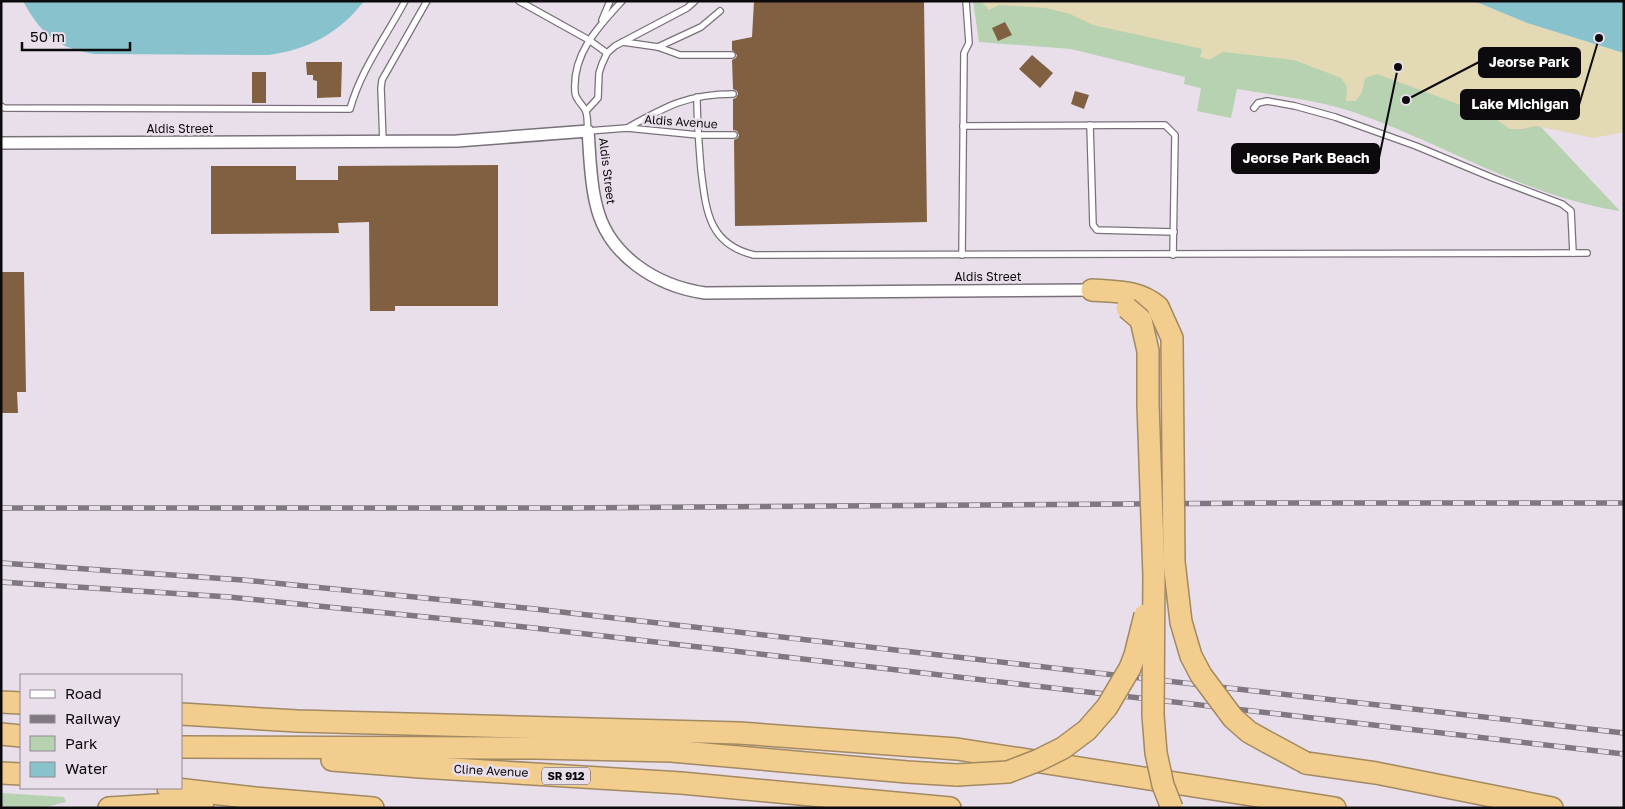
<svg xmlns="http://www.w3.org/2000/svg" width="1625" height="809" font-family="'Golos Text',sans-serif">
	<style>
		.green { fill: #b6d2b0 }
		.sand { fill: #e3d9b5 }
		.water { fill: #88c3cd }
		.building { fill: #816041 }
		.lines { fill: none; stroke-linecap: round; stroke-linejoin: round }
		.service-casing { stroke: #79717a; stroke-width: 8 }
		.minor-casing { stroke: #79717a; stroke-width: 14 }
		.motorway-casing { stroke: #a28961; stroke-width: 24 }
		.service { stroke: #fff; stroke-width: 5.5 }
		.minor { stroke: #fff; stroke-width: 11 }
		.motorway { stroke: #f2cd8d; stroke-width: 21 }
		.rail-casing { stroke: #7f7880; stroke-width: 5.5 }
		.rail { stroke: #e9dfea; stroke-width: 4; stroke-dasharray: 11; stroke-linecap: butt }
		.motorway-bridge-casing { stroke: #a28961; stroke-width: 24; stroke-linecap: butt }
		.motorway-bridge { stroke: #f2cd8d; stroke-width: 21 }
		.labels { text-anchor: middle; stroke-width: 5; stroke-linejoin: round; paint-order: stroke }
		.shield { fill: #e9dfea; stroke: #4f4a50; stroke-width: 1 }
		.shield-label { font-size: 11px; font-weight: bold; fill: #0d0a0e }
		.street-label { font-size: 12px; fill: #0d0a0e; stroke: #e9dfea }
		.leader { fill: none; stroke: #0d0a0e; stroke-width: 2 }
		.callout-dot { fill: #0d0a0e; stroke: #e9dfea; stroke-width: 2 }
		.callout { fill: #0d0a0e; stroke: #0d0a0e; stroke-width: 2 }
		.callout-label { font-size: 14px; text-anchor: middle; font-weight: bold; fill: #fff }
	</style>
	<rect width="100%" height="100%" fill="#e9dfea"/>
	<!-- green -->
	<g class="green">
		<path d="M 973,1 L 1423,1 L 1620,211 C 1528,198 1441,142 1353,112 C 1318,100 1273,95 1237,89 L 1231,118 L 1197,111 L 1201,88 L 1184,84 L 1185,77 L 1071,49 L 979,42 Z"/>
		<path d="M 1,793 L 64,797 L 66,802 L 42,808 L 1,808 Z"/>
	</g>
	<!-- sand -->
	<path class="sand" d="M 981,1 L 1474,1 L 1527,23 L 1624,53 L 1624,132 L 1594,138 L 1536,126 L 1522,129 L 1510,129 L 1493,117 L 1377,74 L 1365,78 L 1362,92 L 1356,101 L 1346,101 L 1347,87 L 1341,78 L 1294,60 L 1223,52 L 1209,60 L 1200,57 L 1202,49 L 1093,25 L 1070,14 L 1045,8 L 999,5 L 989,10 Z"/>
	<!-- water -->
	<g class="water">
		<path d="M 23,1 L 364,1 C 340,33 307,50 268,55 L 95,54 C 58,49 40,33 23,1 Z"/>
		<path d="M 1474,1 L 1624,1 L 1624,53 L 1527,23 Z"/>
	</g>
	<!-- building -->
	<g class="building">
		<path d="M 754,1 L 924,1 L 927,222 L 735,226 L 734,140 L 738,138 L 739,135 L 737,131 L 733,130 L 733,99 L 736,98 L 738,94 L 737,91 L 733,89 L 732,60 L 736,58 L 737,55 L 732,50 L 732,41 L 752,37 Z"/>
		<path d="M 1005,22 L 1012,35 L 998,41 L 992,28 Z"/>
		<path d="M 1032,55 L 1053,73 L 1040,88 L 1019,69 Z"/>
		<path d="M 306,62 L 342,62 L 341,97 L 317,98 L 317,81 L 313,80 L 313,75 L 307,75 Z"/>
		<rect x="252" y="72" width="14" height="31"/>
		<path d="M 1075,91 L 1089,95 L 1084,109 L 1071,104 Z"/>
		<path d="M 498,165 L 498,306 L 395,306 L 395,311 L 370,311 L 369,222 L 338,223 L 339,233 L 211,234 L 211,166 L 296,166 L 296,180 L 338,180 L 338,166 Z"/>
		<path d="M 1,272 L 24,272 L 26,392 L 17,392 L 18,413 L 1,413 Z"/>
	</g>
	<g class="lines">
		<defs>
			<g id="service">
				<path d="M 519,1 L 589,40 L 607,53"/>
				<path d="M 622,1 C 598,27 572,54 575,92 C 575,100 584,105 586,112 C 588,118 587,125 588,131 L 627,128 L 698,135 L 734,135"/>
				<path d="M 602,20 L 610,1"/>
				<path d="M 623,42 L 658,47 L 680,55 L 732,55"/>
				<path d="M 658,47 L 701,27 L 720,11"/>
				<path d="M 697,97 C 697,121 699,146 701,170 C 706,210 708,244 754,255 L 1587,253"/>
				<path d="M 1,106 L 4,108 L 350,109 C 361,69 386,37 405,1"/>
				<path d="M 1254,108 L 1258,103 L 1267,101 L 1295,106 L 1335,117 L 1416,146 L 1493,178 L 1562,204 L 1571,211 L 1573,253"/>
				<path d="M 586,111 L 598,98 L 599,73 L 602,64 L 607,53 L 615,46 L 687,8 L 695,1"/>
				<path d="M 1090,125 L 1093,225 L 1097,230 L 1174,232"/>
				<path d="M 963,126 L 1165,125 L 1175,135 L 1173,255"/>
				<path d="M 627,128 C 665,107 687,94 733,94"/>
				<path d="M 383,142 L 381,88 L 382,80 L 427,1"/>
				<path d="M 962,255 L 964,53 L 969,43 L 966,1"/>
			</g>
			<path id="minor" d="M 1,143 L 457,141 L 588,131 C 590,155 590,181 596,204 C 607,255 656,286 705,293 L 1092,290"/>
			<g id="motorway">
				<path d="M 1092,290 C 1117,292 1138,290 1158,307"/>
				<path d="M 1,702 L 21,703"/>
				<path d="M 181,714 L 297,721 L 739,733 L 957,749 L 1335,808"/>
				<path d="M 1,734 L 21,736"/>
				<path d="M 181,747 L 536,748 L 671,751 L 907,772 L 957,775"/>
				<path d="M 332,760 L 420,767 L 681,783 L 950,808"/>
				<path d="M 1306,763 L 1376,773 L 1552,808"/>
				<path d="M 1,773 L 21,774"/>
				<path d="M 168,788 L 255,798 L 373,808"/>
				<path d="M 109,808 L 203,802"/>
			</g>
		</defs>
		<!-- service casing -->
		<use href="#service" class="service-casing"/>
		<!-- minor casing -->
		<use href="#minor" class="minor-casing"/>
		<!-- motorway casing -->
		<use href="#motorway" class="motorway-casing"/>
		<!-- service -->
		<use href="#service" class="service"/>
		<!-- minor -->
		<use href="#minor" class="minor"/>
		<!-- motorway -->
		<use href="#motorway" class="motorway"/>
		<defs>
			<g id="rail">
				<path d="M 1,508 L 566,508 L 1270,503 L 1624,503"/>
				<path d="M 1,563 L 243,580 L 535,609 L 1624,733"/>
				<path d="M 1,582 L 229,597 L 534,628 L 1624,754"/>
			</g>
		</defs>
		<!-- rail casing -->
		<use href="#rail" class="rail-casing"/>
		<!-- rail -->
		<use href="#rail" class="rail"/>
		<defs>
			<g id="motorway-bridge">
				<path d="M 1158,307 L 1172,338 L 1174,562 L 1181,622 L 1191,656 L 1201,675 L 1233,718 L 1249,732 L 1267,742 L 1306,763"/>
				<path d="M 1127,308 L 1141,320 L 1148,351 L 1148,404 L 1154,576 L 1153,715 L 1156,753 L 1163,785 L 1172,808"/>
				<path d="M 957,775 L 1008,772 L 1039,760 L 1063,748 L 1087,730 L 1107,707 L 1130,668 L 1135,655 L 1145,615"/>
			</g>
		</defs>
		<!-- motorway-bridge casing -->
		<use href="#motorway-bridge" class="motorway-bridge-casing"/>
		<!-- motorway-bridge -->
		<use href="#motorway-bridge" class="motorway-bridge"/>
	</g>
	<g class="labels">
		<!-- shield labels -->
		<rect class="shield" x="542" y="767.5" width="48" height="17" rx="4"/>
		<g class="shield-label">
			<text x="566" y="780">SR 912</text>
		</g>
		<!-- street labels -->
		<g class="street-label">
			<text transform="translate(681 122) rotate(4)" y="4">Aldis Avenue</text>
			<text x="180" y="133">Aldis Street</text>
			<text transform="translate(607 171) rotate(83)" y="4">Aldis Street</text>
			<text x="988" y="281">Aldis Street</text>
			<text transform="translate(491 771) rotate(3)" y="4">Cline Avenue</text>
		</g>
	</g>
	<!-- callouts -->
	<path class="leader" d="M1406 100L1479 62M1599 38L1579 105M1398 67L1379 158"/>
	<g class="callout-dot">
		<circle cx="1406" cy="100" r="5"/>
		<circle cx="1599" cy="38" r="5"/>
		<circle cx="1398" cy="67" r="5"/>
	</g>
	<g class="callout">
		<rect x="1479" y="48" width="101" height="29" rx="5"/>
		<rect x="1461" y="90" width="118" height="29" rx="5"/>
		<rect x="1232" y="144" width="147" height="29" rx="5"/>
	</g>
	<g class="callout-label">
		<text x="1529" y="67">Jeorse Park</text>
		<text x="1520" y="109">Lake Michigan</text>
		<text x="1306" y="163">Jeorse Park Beach</text>
	</g>
	<!-- border -->
	<rect width="1625" height="809" fill="none" stroke="#0d0a0e" stroke-width="5"/>
	<!-- legend -->
	<rect x="20" y="674" width="162" height="115" fill="#e9dfea" stroke="#918a92"/>
	<rect x="30" y="690" width="25" height="8" fill="#ffffff" stroke="#918a92"/>
	<text x="65" y="699" font-size="15" fill="#0d0a0e">Road</text>
	<rect x="30" y="715" width="25" height="8" fill="#7f7880" stroke="#918a92"/>
	<text x="65" y="724" font-size="15" fill="#0d0a0e">Railway</text>
	<rect x="30" y="736" width="25" height="15" fill="#b6d2b0" stroke="#918a92"/>
	<text x="65" y="749" font-size="15" fill="#0d0a0e">Park</text>
	<rect x="30" y="762" width="25" height="15" fill="#88c3cd" stroke="#918a92"/>
	<text x="65" y="774" font-size="15" fill="#0d0a0e">Water</text>
	<!-- scale -->
	<path d="M22 42v8h108v-8" fill="none" stroke="#0d0a0e" stroke-width="2.5"/>
	<text x="30" y="42" font-size="15" fill="#0d0a0e" stroke="#e9dfea" stroke-width="4" paint-order="stroke">50 m</text>
</svg>
